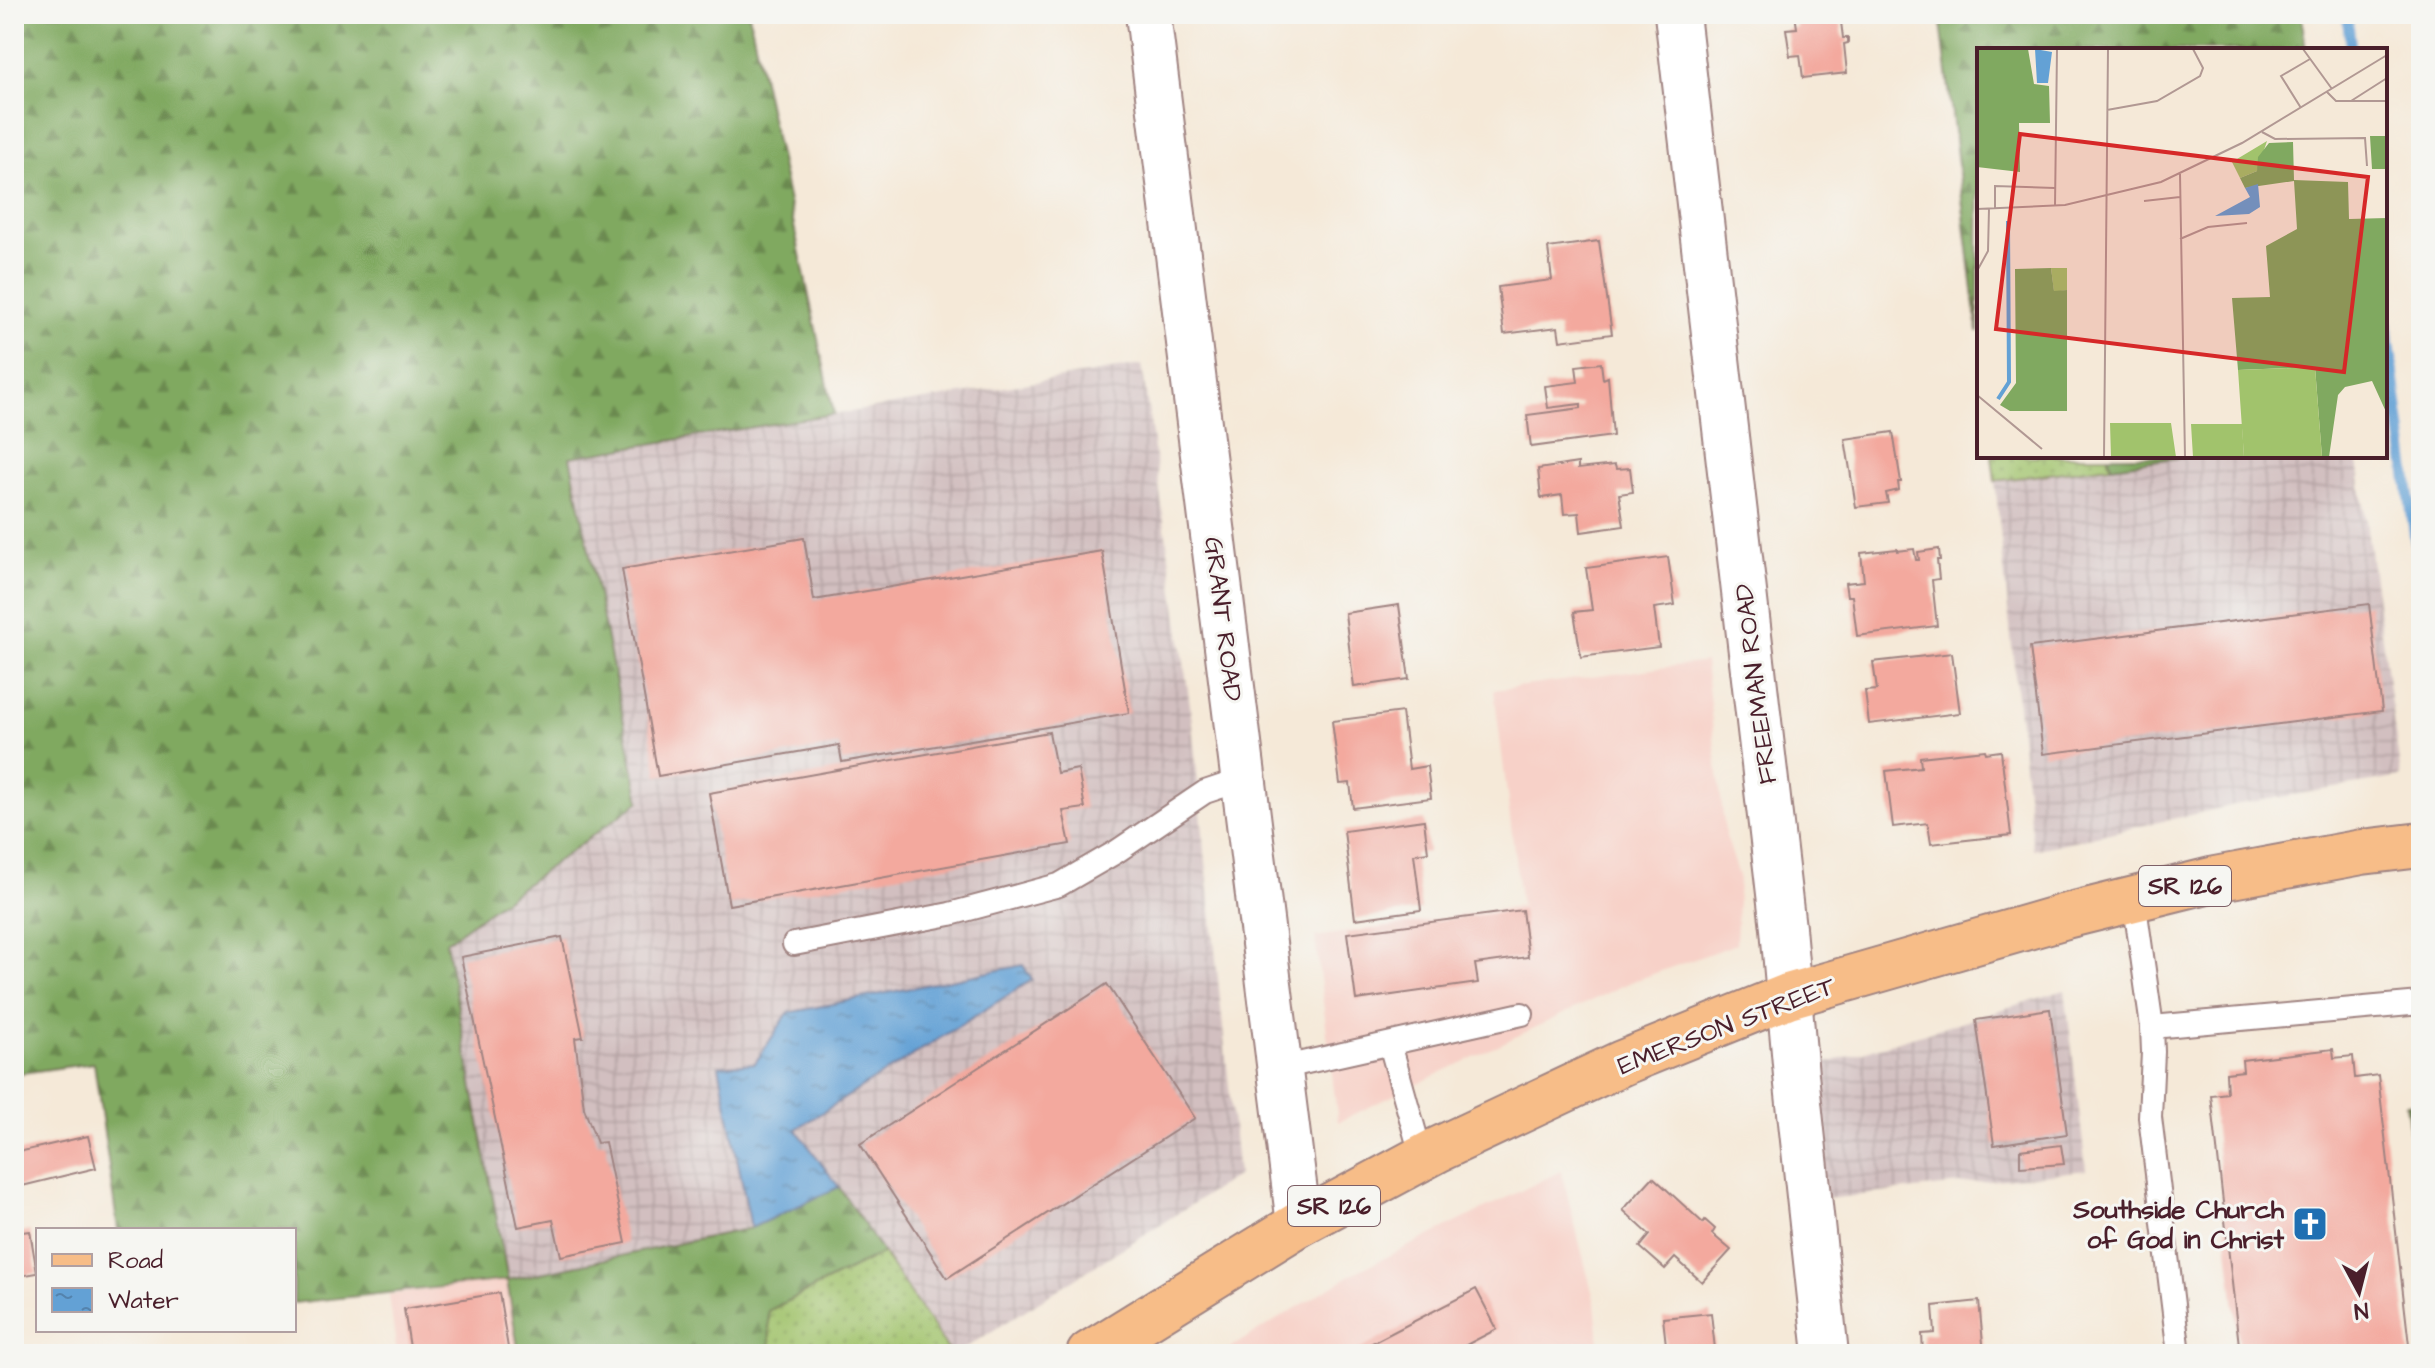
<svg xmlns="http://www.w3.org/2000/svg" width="2435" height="1368" font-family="'Architects Daughter',sans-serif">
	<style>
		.built { fill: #f7d1c8 }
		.industrial { fill: url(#industrial-grid) }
		.grass { fill: url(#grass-dots); stroke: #76714c; stroke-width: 2 }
		.forest { fill: url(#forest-firs); stroke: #656446; stroke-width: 2 }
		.water { fill: url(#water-ripples); stroke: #566080; stroke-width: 2 }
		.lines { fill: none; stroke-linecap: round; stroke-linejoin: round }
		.stream { stroke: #63a1d5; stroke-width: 11 }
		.building { fill: #f3a99e }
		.service-casing { stroke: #a08482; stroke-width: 26 }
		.minor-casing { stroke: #a08482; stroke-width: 48 }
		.primary-casing { stroke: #a08482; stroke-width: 48 }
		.service { stroke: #fff; stroke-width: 22 }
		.minor { stroke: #fff; stroke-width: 44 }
		.primary { stroke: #f7bd88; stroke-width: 44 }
		.labels { text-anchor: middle; stroke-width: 6; stroke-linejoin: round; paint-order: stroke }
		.shield { fill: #f6f6f2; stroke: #7e6067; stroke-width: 2 }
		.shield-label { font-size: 24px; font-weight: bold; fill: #4a1f2b }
		.street-label { font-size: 26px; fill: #4a1f2b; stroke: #f6f6f2 }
		.poi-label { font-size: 26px; font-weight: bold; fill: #4a1f2b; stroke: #f6f6f2; text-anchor: end }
		.inset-river { fill: none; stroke: #63a1d5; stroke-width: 4 }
		.inset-road { fill: none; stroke: #b19893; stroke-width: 2 }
		.view { fill: #d62828; fill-opacity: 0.15; stroke: #d62828; stroke-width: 4 }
		.inset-edge { fill: none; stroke: #4a1f2b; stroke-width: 4 }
	</style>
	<defs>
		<pattern id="industrial-grid" width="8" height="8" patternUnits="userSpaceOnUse" patternTransform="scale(2)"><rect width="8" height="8" fill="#d2bfc0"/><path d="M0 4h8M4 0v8" fill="none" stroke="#b6a4a5"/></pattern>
		<pattern id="grass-dots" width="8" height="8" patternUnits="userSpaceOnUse" patternTransform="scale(2)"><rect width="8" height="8" fill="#a1c36c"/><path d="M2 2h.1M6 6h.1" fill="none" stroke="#8ca75e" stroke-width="1.8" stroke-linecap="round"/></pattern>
		<pattern id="forest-firs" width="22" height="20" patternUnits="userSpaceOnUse" patternTransform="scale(2)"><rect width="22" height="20" fill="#80a960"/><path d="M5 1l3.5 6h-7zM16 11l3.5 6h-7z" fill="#6b894f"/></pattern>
		<pattern id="water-ripples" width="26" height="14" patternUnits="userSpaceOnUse" patternTransform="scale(2)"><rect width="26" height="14" fill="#63a1d5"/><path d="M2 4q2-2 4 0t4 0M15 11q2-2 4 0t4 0" fill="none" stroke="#5483ad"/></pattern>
	</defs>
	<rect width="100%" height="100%" fill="#f6f6f2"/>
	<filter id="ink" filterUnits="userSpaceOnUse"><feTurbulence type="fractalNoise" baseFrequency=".0125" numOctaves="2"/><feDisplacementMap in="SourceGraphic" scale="16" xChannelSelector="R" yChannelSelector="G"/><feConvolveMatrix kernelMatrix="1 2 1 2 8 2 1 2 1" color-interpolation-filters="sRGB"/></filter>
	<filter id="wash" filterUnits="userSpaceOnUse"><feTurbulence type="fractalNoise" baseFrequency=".006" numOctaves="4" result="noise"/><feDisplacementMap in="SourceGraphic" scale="32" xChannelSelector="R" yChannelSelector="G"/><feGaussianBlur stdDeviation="1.8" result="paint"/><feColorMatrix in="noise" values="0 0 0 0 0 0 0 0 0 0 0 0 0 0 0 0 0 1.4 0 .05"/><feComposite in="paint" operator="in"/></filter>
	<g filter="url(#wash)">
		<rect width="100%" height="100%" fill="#f5e9d8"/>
		<!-- built -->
		<g class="built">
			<path d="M 1705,662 L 1725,833 L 1739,876 L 1736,944 L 1628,983 L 1338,1122 L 1315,937 L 1521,906 L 1494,690 Z"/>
			<path d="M 1561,1171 L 1595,1303 L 1600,1354 L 1220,1354 L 1354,1273 Z"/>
			<path d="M 508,1280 L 519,1354 L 397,1354 L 389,1295 Z"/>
		</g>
		<!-- industrial -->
		<g class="industrial">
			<path d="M 1142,365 L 1190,705 L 1238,1175 L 956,1354 L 951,1354 L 839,1187 L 795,1129 L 1031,981 L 1022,966 L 789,1013 L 755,1063 L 719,1066 L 751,1228 L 508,1280 L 446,941 L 640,801 L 570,457 Z"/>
			<path d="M 2192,456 L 2357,456 L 2401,777 L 2239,804 L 2033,850 L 1995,481 Z"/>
			<path d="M 2065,990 L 2086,1170 L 1826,1199 L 1816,1109 L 1821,1065 Z"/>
		</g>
		<!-- grass -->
		<g class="grass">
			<path d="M 1992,456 L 2108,456 L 2111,466 L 1995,481 Z"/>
			<path d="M 883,1253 L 951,1354 L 771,1354 L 767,1311 Z"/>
		</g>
		<!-- forest -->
		<g class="forest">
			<path d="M 14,14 L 749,14 L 834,414 L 570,457 L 640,801 L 446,942 L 508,1280 L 751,1228 L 839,1187 L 883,1253 L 768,1311 L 771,1354 L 519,1354 L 507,1280 L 294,1303 L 294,1230 L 118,1230 L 94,1063 L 14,1074 Z"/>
			<path d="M 1940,14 L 2301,14 L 2306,50 L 1979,50 L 1978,332 Z"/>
			<path d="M 2108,456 L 2192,456 L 2111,466 Z"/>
			<path d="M 2421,1103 L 2421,1212 L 2406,1104 Z"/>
		</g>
		<!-- water -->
		<path class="water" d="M 1023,965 L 1032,980 L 796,1129 L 839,1187 L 751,1228 L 719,1066 L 755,1063 L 788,1013 Z"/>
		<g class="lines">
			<!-- stream -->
			<g class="stream">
				<path d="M 2347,14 L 2351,50"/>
				<path d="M 2385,308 L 2421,584"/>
			</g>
		</g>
		<g id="blocks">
			<!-- building -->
			<g class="building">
				<path d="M 1795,14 L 1840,14 L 1843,38 L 1848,38 L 1848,43 L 1844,44 L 1847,73 L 1803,78 L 1800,55 L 1790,56 L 1786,29 L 1797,28 Z"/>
				<path d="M 1599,241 L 1612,334 L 1560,341 L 1558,327 L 1504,334 L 1498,287 L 1552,280 L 1548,248 Z"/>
				<path d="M 1601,363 L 1603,379 L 1608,377 L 1613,436 L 1531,447 L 1527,415 L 1581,408 L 1581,404 L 1548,408 L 1545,386 L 1578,382 L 1576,366 Z"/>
				<path d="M 1893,432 L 1901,482 L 1898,482 L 1899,490 L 1886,493 L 1888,503 L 1856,507 L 1845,439 Z"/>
				<path d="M 1578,463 L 1578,469 L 1615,465 L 1616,469 L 1630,468 L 1633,492 L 1619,494 L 1624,526 L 1581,532 L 1579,513 L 1564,514 L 1562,495 L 1541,498 L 1538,469 Z"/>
				<path d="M 804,538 L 814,600 L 1102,551 L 1129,713 L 842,762 L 839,745 L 658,776 L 622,569 Z"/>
				<path d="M 1897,549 L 1897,551 L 1914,549 L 1916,560 L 1919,560 L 1918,552 L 1939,549 L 1940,560 L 1937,560 L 1939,579 L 1932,580 L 1937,626 L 1857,636 L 1852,596 L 1847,596 L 1845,583 L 1864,581 L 1861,553 Z"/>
				<path d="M 1668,557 L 1675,605 L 1654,608 L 1659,647 L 1581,657 L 1574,612 L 1592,610 L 1586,568 Z"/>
				<path d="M 2369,604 L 2382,711 L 2043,754 L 2030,647 Z"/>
				<path d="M 1399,605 L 1409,679 L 1354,687 L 1345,613 Z"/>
				<path d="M 1952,653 L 1960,713 L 1869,724 L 1865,691 L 1877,690 L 1873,662 Z"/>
				<path d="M 1402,712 L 1409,769 L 1427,766 L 1431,798 L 1353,808 L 1350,783 L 1340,784 L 1332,721 Z"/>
				<path d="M 1049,732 L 1057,773 L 1078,769 L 1085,808 L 1063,811 L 1070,844 L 729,905 L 709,793 Z"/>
				<path d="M 1985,750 L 1986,753 L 2001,751 L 2011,835 L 1931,844 L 1928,823 L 1893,827 L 1886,771 L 1921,767 L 1920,757 Z"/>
				<path d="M 1424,820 L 1428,852 L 1414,854 L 1421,910 L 1355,919 L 1344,831 Z"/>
				<path d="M 1522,910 L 1528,957 L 1475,964 L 1478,983 L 1356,1000 L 1347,933 Z"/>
				<path d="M 562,937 L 583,1037 L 575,1038 L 584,1108 L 597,1143 L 605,1142 L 626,1243 L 561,1256 L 553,1220 L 518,1227 L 461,957 Z"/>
				<path d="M 1107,984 L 1195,1118 L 947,1278 L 860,1144 Z"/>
				<path d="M 2050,1009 L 2067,1134 L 1994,1145 L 1976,1020 Z"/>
				<path d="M 2333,1049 L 2334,1058 L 2353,1056 L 2355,1078 L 2378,1075 L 2410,1354 L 2240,1354 L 2211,1095 L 2227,1093 L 2226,1073 L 2243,1071 L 2242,1060 Z"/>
				<path d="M 88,1136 L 96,1168 L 14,1188 L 14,1153 Z"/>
				<path d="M 2061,1145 L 2064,1164 L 2020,1167 L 2020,1150 Z"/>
				<path d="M 1653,1177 L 1703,1223 L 1705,1220 L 1715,1229 L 1712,1234 L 1731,1250 L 1702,1282 L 1675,1258 L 1665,1269 L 1640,1247 L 1650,1235 L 1623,1210 Z"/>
				<path d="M 30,1231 L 37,1273 L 14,1277 L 14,1233 Z"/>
				<path d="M 1476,1289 L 1497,1329 L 1449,1354 L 1351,1354 Z"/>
				<path d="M 499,1293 L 509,1354 L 411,1354 L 404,1309 Z"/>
				<path d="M 1979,1301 L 1984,1354 L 1923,1354 L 1922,1334 L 1935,1333 L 1933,1306 Z"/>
				<path d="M 1711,1313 L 1715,1349 L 1728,1348 L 1729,1354 L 1667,1354 L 1663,1318 Z"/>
			</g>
		</g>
	</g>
	<g filter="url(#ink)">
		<use href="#blocks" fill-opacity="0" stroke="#a08482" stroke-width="2"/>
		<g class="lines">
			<defs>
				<g id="service">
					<path d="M 2134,899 L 2152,1027 L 2153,1052 L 2150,1117 L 2179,1354"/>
					<path d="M 794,944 L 950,914 L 1059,885 L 1116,852 L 1205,792 L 1244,779"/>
					<path d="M 2152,1027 L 2421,1003"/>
					<path d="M 1390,1044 L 1422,1158"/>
					<path d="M 1280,1068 L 1522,1014"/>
				</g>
				<g id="minor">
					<path d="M 1148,14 L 1299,1224"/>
					<path d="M 1677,14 L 1783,928 L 1796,1075 L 1826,1354"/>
				</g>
				<path id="primary" d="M 1089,1354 L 1299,1224 L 1437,1150 L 1622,1063 L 1788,996 L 2066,916 L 2215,879 L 2362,852 L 2421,845"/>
			</defs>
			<!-- service casing -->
			<use href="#service" class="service-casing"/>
			<!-- minor casing -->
			<use href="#minor" class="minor-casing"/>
			<!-- primary casing -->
			<use href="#primary" class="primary-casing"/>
			<!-- service -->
			<use href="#service" class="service"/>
			<!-- minor -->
			<use href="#minor" class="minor"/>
			<!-- primary -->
			<use href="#primary" class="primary"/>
		</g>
	</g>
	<!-- icons -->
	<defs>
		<symbol id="church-square" viewBox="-11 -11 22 22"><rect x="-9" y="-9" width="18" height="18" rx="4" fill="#1f6fb2" stroke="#f6f6f2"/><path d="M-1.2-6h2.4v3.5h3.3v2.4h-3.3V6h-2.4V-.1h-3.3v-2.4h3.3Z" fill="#fff"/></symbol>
	</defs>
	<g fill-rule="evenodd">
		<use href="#church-square" x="2290" y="1204" width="40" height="40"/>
	</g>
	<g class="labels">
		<!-- shield labels -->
		<g class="shield">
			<rect x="2139" y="866" width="92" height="40" rx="6"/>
			<rect x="1288" y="1186" width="92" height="40" rx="6"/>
		</g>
		<g class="shield-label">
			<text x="2185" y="894">SR 126</text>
			<text x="1334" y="1214">SR 126</text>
		</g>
		<!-- street labels -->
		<g class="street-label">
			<text transform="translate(1224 619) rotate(83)" y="9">GRANT ROAD</text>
			<text transform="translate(1755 684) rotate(-97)" y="9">FREEMAN ROAD</text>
			<text transform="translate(1726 1025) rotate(-21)" y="9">EMERSON STREET</text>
		</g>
		<!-- poi labels -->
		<g class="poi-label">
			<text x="2284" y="1218">Southside Church<tspan x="2284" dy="30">of God in Christ</tspan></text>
		</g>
	</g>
	<!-- overview -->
	<g transform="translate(1977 48)">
		<rect width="410" height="410" fill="#f5e9d8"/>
		<path d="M 290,93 L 280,123 L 263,130 L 255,114 ZM 74,220 L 90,220 L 90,242 L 77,244 ZM 214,376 L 265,376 L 267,409 L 216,409 Z" fill="#a1c36c"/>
		<path d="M 0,1 L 51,1 L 57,36 L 72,38 L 73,75 L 42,75 L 43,124 L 0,119 ZM 393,88 L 410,88 L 410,121 L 395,121 ZM 316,94 L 317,132 L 371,134 L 372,171 L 410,170 L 410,366 L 395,333 L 368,339 L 361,347 L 352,409 L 345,409 L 338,319 L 261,322 L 255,250 L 293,249 L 289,198 L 320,181 L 317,133 L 268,140 L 263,130 L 280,123 L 281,109 L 292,95 ZM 74,220 L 77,243 L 90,242 L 90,363 L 33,363 L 23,357 L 39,335 L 38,221 Z" fill="#80a960"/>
		<path d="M 338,319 L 345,409 L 267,409 L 261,322 ZM 133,375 L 194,375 L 199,409 L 134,409 Z" fill="#a1c36c"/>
		<path d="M 58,1 L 75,4 L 71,35 L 60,35 ZM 281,136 L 283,159 L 272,166 L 238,168 L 273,149 L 268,140 Z" fill="#63a1d5"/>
		<path class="inset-river" d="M 21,351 L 32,334 L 31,173"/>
		<path class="inset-road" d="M 326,1 L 355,41M 350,44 L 359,53 L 410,53M 374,53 L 410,30M 324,60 L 304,28 L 333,11M 130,62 L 180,53 L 223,28 L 226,20 L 216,1M 285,84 L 298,91 L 388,90 L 390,118M 203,126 L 208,409M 167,153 L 203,149M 78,158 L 80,1M 0,161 L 88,157 L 184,134 L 265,95 L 410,7M 18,161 L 18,138 L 78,140M 203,191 L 231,179 L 270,175M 0,223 L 11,203 L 12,161M 0,347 L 65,401M 127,409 L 131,1"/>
		<path class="view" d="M 43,86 L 391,129 L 367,324 L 19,281 Z"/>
		<rect width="410" height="410" class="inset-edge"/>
	</g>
	<!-- margin -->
	<rect width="2435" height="1368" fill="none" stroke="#f6f6f2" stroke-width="48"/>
	<!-- legend -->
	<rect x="36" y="1228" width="260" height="104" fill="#f6f6f2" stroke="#b1a0a2" stroke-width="2"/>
	<rect x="52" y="1254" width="40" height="12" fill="#f7bd88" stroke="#b1a0a2" stroke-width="2"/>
	<text x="108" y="1268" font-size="24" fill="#4a1f2b">Road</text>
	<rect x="52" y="1288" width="40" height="24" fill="url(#water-ripples)" stroke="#b1a0a2" stroke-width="2"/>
	<text x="108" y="1308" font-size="24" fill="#4a1f2b">Water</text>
	<!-- north arrow -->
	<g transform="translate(2359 1292) rotate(173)" stroke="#f6f6f2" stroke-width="6" paint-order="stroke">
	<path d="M0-6L14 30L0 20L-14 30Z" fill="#4a1f2b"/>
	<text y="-12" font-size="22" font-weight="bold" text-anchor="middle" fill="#4a1f2b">N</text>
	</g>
</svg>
